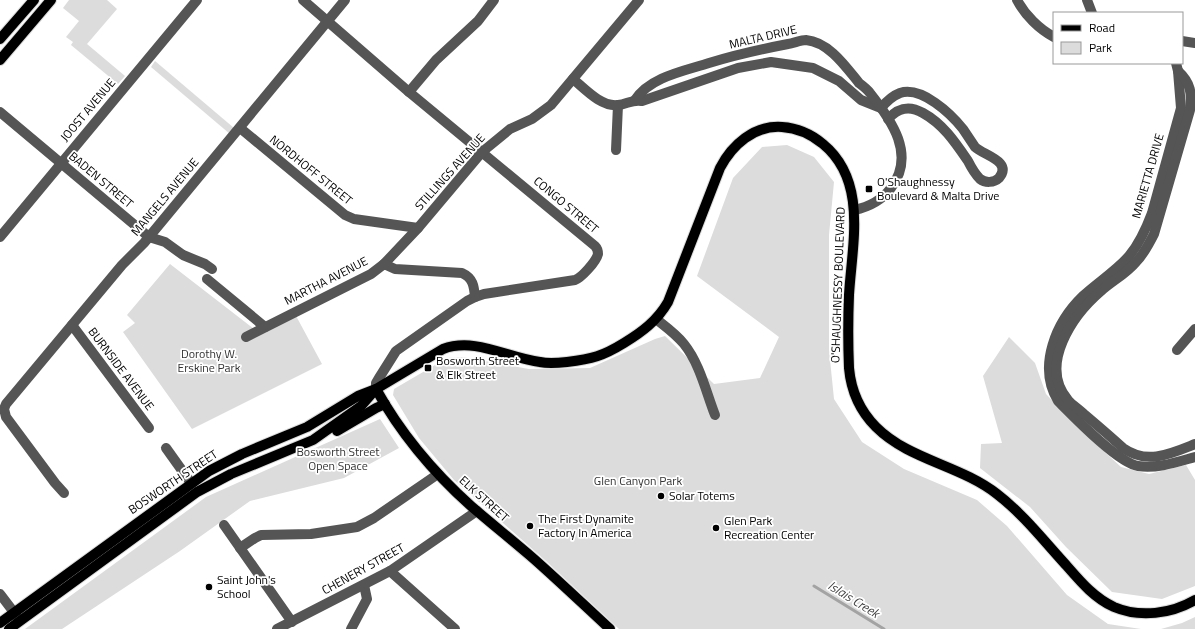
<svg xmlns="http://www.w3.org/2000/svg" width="1195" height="629" font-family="'Titillium Web',sans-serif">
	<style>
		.green { fill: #dcdcdc }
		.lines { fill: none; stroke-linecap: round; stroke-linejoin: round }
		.stream { stroke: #a3a3a3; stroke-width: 3 }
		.major-casing { stroke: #dbdbdb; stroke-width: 12 }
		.minor { stroke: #555; stroke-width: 10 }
		.major { stroke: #000; stroke-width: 10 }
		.poi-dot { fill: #000; stroke: #fff; stroke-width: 1.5 }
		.labels { text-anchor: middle; stroke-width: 3.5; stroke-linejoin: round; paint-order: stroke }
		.street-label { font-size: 12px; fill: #000; stroke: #fff }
		.poi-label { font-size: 12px; fill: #000; stroke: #fff; text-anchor: start }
		.park-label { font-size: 12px; fill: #333; stroke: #fff }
		.water-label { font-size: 13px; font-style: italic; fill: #444; stroke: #fff }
	</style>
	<rect width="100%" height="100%" fill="#fff"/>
	<!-- green -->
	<g class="green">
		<path d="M 69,0 L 107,0 L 117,9 L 87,44 L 125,76 L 118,84 L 71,45 L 73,42 L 66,37 L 79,21 L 63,8 Z"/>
		<path d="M 155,61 L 234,128 L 230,134 L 151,67 Z"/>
		<path d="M 787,145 L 814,157 L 834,182 L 829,235 L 829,350 L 834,399 L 862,442 L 904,469 L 977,500 L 1007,526 L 1067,595 L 1108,624 L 1141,629 L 619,629 L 546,561 L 454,480 L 419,438 L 393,395 L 394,389 L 447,358 L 463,357 L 529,369 L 590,368 L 655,339 L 665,336 L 714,384 L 760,378 L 779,337 L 697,276 L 733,178 L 762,147 Z"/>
		<path d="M 170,264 L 258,332 L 295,314 L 322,364 L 192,429 L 123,332 L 135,323 L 127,315 Z"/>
		<path d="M 1009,337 L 1035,363 L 1046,394 L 1080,429 L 1121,467 L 1149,474 L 1186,465 L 1195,480 L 1195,586 L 1162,599 L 1112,592 L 1066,547 L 1030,507 L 980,468 L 981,444 L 1002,443 L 983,376 Z"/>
		<path d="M 380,419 L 399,448 L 344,478 L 250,501 L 180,551 L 62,629 L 25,629 L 206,497 Z"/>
		<path d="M 1195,617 L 1195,629 L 1161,629 L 1182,623 Z"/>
	</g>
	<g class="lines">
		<!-- stream -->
		<path class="stream" d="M 814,586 L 884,629"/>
		<defs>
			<g id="major">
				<path d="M 0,39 L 34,0"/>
				<path d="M 0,60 L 51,0"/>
				<path d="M 376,389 C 401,434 433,472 471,506 C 492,524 513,541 534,559 C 560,582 585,606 610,629"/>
				<path d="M 337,431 L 376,408 L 385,404"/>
				<path d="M 0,623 L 209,471 L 242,454 L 307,427 L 358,396 L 376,389 L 443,349 C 475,337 508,358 540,362 C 549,364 558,363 567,362 C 592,359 603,356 624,343 C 642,332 657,321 668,302 L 720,168 C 732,145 754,125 782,127 C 798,128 811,134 823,144 C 868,181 852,244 849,295 C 848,319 848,344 849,368 C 851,390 860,411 876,427 C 909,460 960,465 997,494 C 1023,514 1044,541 1066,565 C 1080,581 1094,598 1114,607 C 1140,618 1171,614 1195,600"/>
				<path d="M 9,629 L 197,492 L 231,474 L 313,440 L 361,406 L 375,390"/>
			</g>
		</defs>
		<!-- major casing -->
		<use href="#major" class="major-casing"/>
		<!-- minor -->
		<g class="minor">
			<path d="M 303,0 L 409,92 L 595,246 C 597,248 598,251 598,254 C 596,262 581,278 575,280 L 484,294 L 475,297 L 467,301 L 396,351 L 379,378 L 376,383 L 376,389"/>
			<path d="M 1017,0 C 1025,15 1039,29 1054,37"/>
			<path d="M 1087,0 L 1092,13"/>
			<path d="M 1182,41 L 1195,43"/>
			<path d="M 1176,63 L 1178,71 L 1181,108 L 1152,213 C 1146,229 1140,243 1129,256 C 1116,271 1098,282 1083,296 C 1056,322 1037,366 1058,401 C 1073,416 1118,463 1138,466 C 1157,469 1177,462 1195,457"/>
			<path d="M 1178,71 C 1191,83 1192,93 1190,110 L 1154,234 C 1149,244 1144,254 1136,262 C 1126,274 1112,281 1101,291 C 1073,315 1038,365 1068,400 C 1072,405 1079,409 1084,414 C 1097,425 1110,436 1123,448 C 1147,465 1170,454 1195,444"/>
			<path d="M 573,79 C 585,89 601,107 618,105 C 627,104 633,99 642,101 L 738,68 L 771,62 L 813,68 L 839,81 L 861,100 L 881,108"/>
			<path d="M 409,92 L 436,60 L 478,21 L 494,0"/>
			<path d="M 635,100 C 650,77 684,71 709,63 C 735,55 762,49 788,44 C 794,43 801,40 806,40 C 829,42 846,67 859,83 C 863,86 867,89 870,93 C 892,121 916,155 891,188 C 882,200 869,207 854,210"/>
			<path d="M 881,108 C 886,102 892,96 900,93 C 922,86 951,114 963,129 C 967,135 971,141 975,147 C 983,155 1013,161 999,178 C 994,183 985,183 980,179 C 975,174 971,167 968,161 C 955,142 943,124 923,113 C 909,105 898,108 888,119"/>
			<path d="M 0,112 L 149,237 L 165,242 L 183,255 L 205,264 L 212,269"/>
			<path d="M 240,128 L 345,215 L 354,219 L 418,228"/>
			<path d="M 616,150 L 618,105"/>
			<path d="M 0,237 L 197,0"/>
			<path d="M 384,264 L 418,228 L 482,152 L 510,129 L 532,119 L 551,105 L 639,0"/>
			<path d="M 207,279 L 265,327"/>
			<path d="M 656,319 C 666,327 676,334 684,344 C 700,364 706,392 715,415"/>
			<path d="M 72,325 L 149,428"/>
			<path d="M 246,337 L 371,274 L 384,264 L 395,269 L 462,273 C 473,278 474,286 475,297"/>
			<path d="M 1177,350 L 1195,329"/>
			<path d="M 166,448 L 191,483"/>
			<path d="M 64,493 L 55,483 L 6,417 L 4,409 L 6,404 L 122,265 L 144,243 L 345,0"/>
			<path d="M 224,525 L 292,622"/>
			<path d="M 240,548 L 255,538 L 261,535 L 311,534 L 357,527 L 374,518 L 438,474"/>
			<path d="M 390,571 L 455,629"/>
			<path d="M 0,594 L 19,619"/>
			<path d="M 277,629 L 390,571 L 477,511"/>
			<path d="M 351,629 L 367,599 L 364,585"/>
		</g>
		<!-- major -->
		<use href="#major" class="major"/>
	</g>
	<!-- markers -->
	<g class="poi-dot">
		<rect x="865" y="185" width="8" height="8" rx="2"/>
		<rect x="424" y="364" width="8" height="8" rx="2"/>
		<circle cx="661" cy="496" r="4"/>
		<circle cx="530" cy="526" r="4"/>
		<circle cx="716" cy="528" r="4"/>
		<circle cx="209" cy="587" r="4"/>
	</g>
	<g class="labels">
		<!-- street labels -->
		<g class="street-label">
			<text transform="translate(763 37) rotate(-13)" y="4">MALTA DRIVE</text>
			<text transform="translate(88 110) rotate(-50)" y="4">JOOST AVENUE</text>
			<text transform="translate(311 170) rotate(39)" y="4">NORDHOFF STREET</text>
			<text transform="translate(450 172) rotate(-48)" y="4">STILLINGS AVENUE</text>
			<text transform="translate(1148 176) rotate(-74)" y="4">MARIETTA DRIVE</text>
			<text transform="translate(101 180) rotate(40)" y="4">BADEN STREET</text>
			<text transform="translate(165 197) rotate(-50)" y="4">MANGELS AVENUE</text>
			<text transform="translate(566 205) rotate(40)" y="4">CONGO STREET</text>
			<text transform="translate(326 281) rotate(-27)" y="4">MARTHA AVENUE</text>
			<text transform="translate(838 285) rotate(-88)" y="4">O'SHAUGHNESSY BOULEVARD</text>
			<text transform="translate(121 369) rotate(53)" y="4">BURNSIDE AVENUE</text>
			<text transform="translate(173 482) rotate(-34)" y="4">BOSWORTH STREET</text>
			<text transform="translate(484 499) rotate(42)" y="4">ELK STREET</text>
			<text transform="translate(363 569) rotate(-29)" y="4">CHENERY STREET</text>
		</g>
		<!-- poi labels -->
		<g class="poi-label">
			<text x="877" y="186">O'Shaughnessy<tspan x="877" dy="14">Boulevard &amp; Malta Drive</tspan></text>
			<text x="436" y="365">Bosworth Street<tspan x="436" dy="14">&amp; Elk Street</tspan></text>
			<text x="669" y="500">Solar Totems</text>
			<text x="538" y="523">The First Dynamite<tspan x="538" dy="14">Factory In America</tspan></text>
			<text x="724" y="525">Glen Park<tspan x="724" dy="14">Recreation Center</tspan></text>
			<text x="217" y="584">Saint John's<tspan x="217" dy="14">School</tspan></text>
		</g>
		<!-- park labels -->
		<g class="park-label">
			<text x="209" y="358">Dorothy W.<tspan x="209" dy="14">Erskine Park</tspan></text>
			<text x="338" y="456">Bosworth Street<tspan x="338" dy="14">Open Space</tspan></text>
			<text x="638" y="485">Glen Canyon Park</text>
		</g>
		<!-- water labels -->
		<g class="water-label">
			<text transform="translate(854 599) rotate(32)" y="5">Islais Creek</text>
		</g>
	</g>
	<!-- legend -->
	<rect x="1053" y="12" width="130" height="52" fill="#ffffff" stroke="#999999"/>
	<rect x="1061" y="25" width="20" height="6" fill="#000000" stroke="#999999"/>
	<text x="1089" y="32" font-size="12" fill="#000000">Road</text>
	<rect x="1061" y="42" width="20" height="12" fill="#dcdcdc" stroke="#999999"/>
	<text x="1089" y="52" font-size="12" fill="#000000">Park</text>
</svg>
